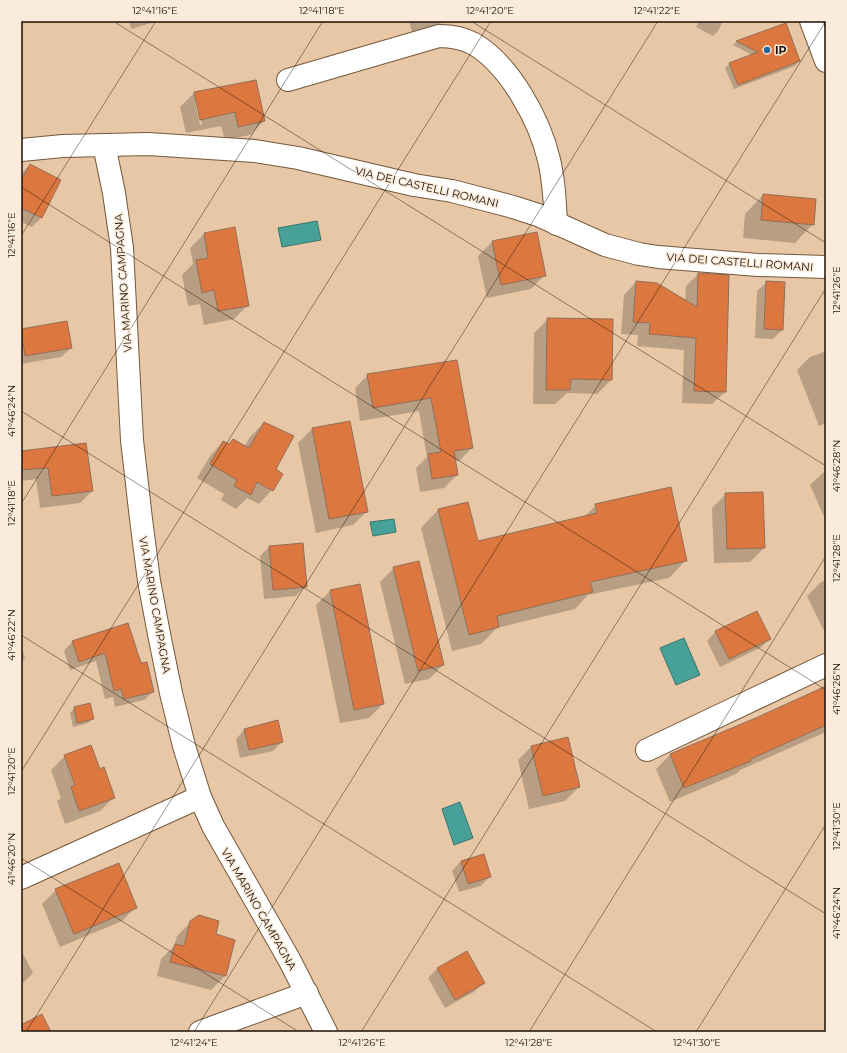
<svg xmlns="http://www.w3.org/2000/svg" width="847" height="1053" font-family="Montserrat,sans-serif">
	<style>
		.water { fill: #48a199; stroke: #3b766d }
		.shadow { fill: #0003; fill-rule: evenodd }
		.building { fill: #db773f; stroke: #946e5a }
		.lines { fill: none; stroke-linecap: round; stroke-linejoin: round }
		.street-casing { stroke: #74583a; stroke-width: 24 }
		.secondary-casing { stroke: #74583a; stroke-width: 24 }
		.street { stroke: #fff; stroke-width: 22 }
		.secondary { stroke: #fff; stroke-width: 22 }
		.ticks { fill: none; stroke: #1c1106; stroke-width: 1; stroke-opacity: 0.45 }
		.poi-dot { fill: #29689e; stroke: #fbebda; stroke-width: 1.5 }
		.labels { text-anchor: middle; stroke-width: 3; stroke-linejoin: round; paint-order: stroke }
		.poi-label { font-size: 11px; font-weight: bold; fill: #1c1106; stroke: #fbebda; text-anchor: start }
		.street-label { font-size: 11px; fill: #1c1106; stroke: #fbebda }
		.neatline { fill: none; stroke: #1c1106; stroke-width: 1.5 }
		.ticks-label { font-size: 10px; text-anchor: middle; fill: #1c1106 }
	</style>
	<rect width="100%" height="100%" fill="#e7c7a5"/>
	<!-- water -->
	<g class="water">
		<path d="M 317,221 L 321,240 L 282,247 L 278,228 Z"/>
		<path d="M 394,519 L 396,532 L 373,536 L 370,522 Z"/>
		<path d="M 684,638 L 700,675 L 676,685 L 660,648 Z"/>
		<path d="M 460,802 L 473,838 L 454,845 L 442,809 Z"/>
	</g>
	<!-- shadow -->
	<g class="shadow">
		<path d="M 129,21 L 158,21 L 131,29 Z"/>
		<path d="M 409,21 L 443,21 L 440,24 L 412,32 Z"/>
		<path d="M 699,21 L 723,21 L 718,31 L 713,36 L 696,27 Z"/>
		<path d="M 785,24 L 799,61 L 795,66 L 734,89 L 725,68 L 730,64 L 752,55 L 733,45 L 737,41 Z"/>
		<path d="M 194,93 L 264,121 L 250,135 L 225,140 L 221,126 L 186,133 L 180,107 ZM 195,103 L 197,103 L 202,125 L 200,125 Z"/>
		<path d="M 30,165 L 60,180 L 41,218 L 32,227 L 21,222 L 21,174 Z"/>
		<path d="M 763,195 L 813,224 L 795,243 L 743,238 L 745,214 Z"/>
		<path d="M 204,234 L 248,305 L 234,319 L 204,325 L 200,304 L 188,306 L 182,275 L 193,264 L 190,248 Z"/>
		<path d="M 492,242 L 545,275 L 531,289 L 487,298 L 478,256 Z"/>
		<path d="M 698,274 L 725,392 L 712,404 L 682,403 L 684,350 L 637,346 L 638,335 L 621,334 L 624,295 L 636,282 L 685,302 L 686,286 Z"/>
		<path d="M 767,282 L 782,330 L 773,339 L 755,338 L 757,291 Z"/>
		<path d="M 548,319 L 611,380 L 597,394 L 567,393 L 555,404 L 533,404 L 534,333 Z"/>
		<path d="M 66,322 L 71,348 L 61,357 L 21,364 L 21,330 Z"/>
		<path d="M 826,351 L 826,423 L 819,426 L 797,370 L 810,357 Z"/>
		<path d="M 457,361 L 472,448 L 459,461 L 455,461 L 457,475 L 444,488 L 420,492 L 416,468 L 427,457 L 419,411 L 360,421 L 355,388 L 368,375 Z"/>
		<path d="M 264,423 L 275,469 L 272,490 L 259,504 L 247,498 L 236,509 L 221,500 L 224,494 L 197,478 L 210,456 L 223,442 L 228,445 L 244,447 L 250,437 Z"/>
		<path d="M 312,429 L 367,511 L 353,525 L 316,533 L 298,443 Z"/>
		<path d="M 21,452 L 92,491 L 80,503 L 40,508 L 36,479 L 21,481 Z"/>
		<path d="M 826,470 L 826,518 L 825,519 L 810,485 Z"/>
		<path d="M 726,494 L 764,548 L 750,562 L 714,563 L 712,508 Z"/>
		<path d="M 467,503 L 477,542 L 584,517 L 596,505 L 686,560 L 669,578 L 588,595 L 575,609 L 497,628 L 481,644 L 452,651 L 421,528 L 438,510 Z"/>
		<path d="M 269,547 L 306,586 L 296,596 L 264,599 L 260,556 Z"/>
		<path d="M 394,568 L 443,665 L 429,679 L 405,684 L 380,582 Z"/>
		<path d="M 826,580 L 826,627 L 823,629 L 807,596 L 821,582 Z"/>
		<path d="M 330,591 L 383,704 L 369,718 L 340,723 L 316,605 Z"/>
		<path d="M 127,625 L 140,665 L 153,692 L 144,700 L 115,707 L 113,697 L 105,699 L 96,661 L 70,670 L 64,651 L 72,642 Z"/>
		<path d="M 716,631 L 770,639 L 760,648 L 720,667 L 707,641 Z"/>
		<path d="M 21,645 L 25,659 L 21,663 Z"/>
		<path d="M 826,687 L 826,732 L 740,770 L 736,774 L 670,802 L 656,769 L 670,755 L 759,718 Z"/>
		<path d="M 89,704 L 93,719 L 88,723 L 73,727 L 70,713 L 74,708 Z"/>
		<path d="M 245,729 L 282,742 L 273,751 L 240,758 L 236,739 Z"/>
		<path d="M 532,746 L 579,787 L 565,801 L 529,809 L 518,760 Z"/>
		<path d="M 65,756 L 100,770 L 114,797 L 100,811 L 65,824 L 57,801 L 61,798 L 51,770 Z"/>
		<path d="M 461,861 L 490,876 L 481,886 L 459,892 L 452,871 Z"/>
		<path d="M 56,890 L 136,907 L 122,921 L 60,947 L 42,904 Z"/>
		<path d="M 191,922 L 214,935 L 225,976 L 211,990 L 157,976 L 161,959 L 174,946 L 177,936 Z"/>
		<path d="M 21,950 L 33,973 L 21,985 Z"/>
		<path d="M 466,952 L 484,982 L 474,992 L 445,1008 L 428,978 L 437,969 Z"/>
	</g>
	<!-- building -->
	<g class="building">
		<path d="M 786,23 L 800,61 L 738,85 L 729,63 L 758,52 L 736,41 Z"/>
		<path d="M 256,80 L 265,121 L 238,127 L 235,112 L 200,120 L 194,92 Z"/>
		<path d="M 30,164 L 61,180 L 42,218 L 21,208 L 21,181 Z"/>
		<path d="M 763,194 L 816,199 L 814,225 L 761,220 Z"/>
		<path d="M 235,227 L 249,306 L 218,311 L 214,290 L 202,293 L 196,260 L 208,258 L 204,233 Z"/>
		<path d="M 537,232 L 546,276 L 501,285 L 492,241 Z"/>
		<path d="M 698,273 L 729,275 L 726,392 L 694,391 L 696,338 L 649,334 L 650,323 L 633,322 L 636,281 L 657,283 L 697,307 Z"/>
		<path d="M 766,281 L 785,282 L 783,330 L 764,329 Z"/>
		<path d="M 547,318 L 613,319 L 612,380 L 571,379 L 570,390 L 546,390 Z"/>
		<path d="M 67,321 L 72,348 L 25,356 L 21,329 Z"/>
		<path d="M 457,360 L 473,448 L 454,451 L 458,475 L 432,479 L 428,454 L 441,452 L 431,398 L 373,408 L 367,374 Z"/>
		<path d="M 350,421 L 368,512 L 329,519 L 312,428 Z"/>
		<path d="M 264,422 L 294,436 L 276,469 L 283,474 L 273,491 L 257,482 L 251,495 L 234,486 L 237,480 L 210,464 L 223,441 L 229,444 L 233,439 L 249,448 Z"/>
		<path d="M 86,443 L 93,491 L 52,496 L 48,468 L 21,470 L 21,451 Z"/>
		<path d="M 671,487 L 687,561 L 590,582 L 593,592 L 497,616 L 499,627 L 469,635 L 438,509 L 468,502 L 478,541 L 597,513 L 595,504 Z"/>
		<path d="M 763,492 L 765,548 L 727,549 L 725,493 Z"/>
		<path d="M 303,543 L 307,587 L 273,590 L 269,546 Z"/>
		<path d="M 419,561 L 444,665 L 418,671 L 393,567 Z"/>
		<path d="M 360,584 L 384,704 L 354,710 L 330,590 Z"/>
		<path d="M 757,611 L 771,639 L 729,659 L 715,631 Z"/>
		<path d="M 128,623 L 141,663 L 147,662 L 154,692 L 124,699 L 121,689 L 114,691 L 105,653 L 79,662 L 72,641 Z"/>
		<path d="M 826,686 L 826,725 L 751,759 L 751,761 L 684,788 L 670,754 L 758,717 Z"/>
		<path d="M 90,703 L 94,719 L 77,723 L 74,707 Z"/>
		<path d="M 278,720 L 283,742 L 249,750 L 244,729 Z"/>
		<path d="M 568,737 L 580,787 L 543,796 L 531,746 Z"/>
		<path d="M 91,745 L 100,769 L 104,767 L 115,798 L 79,811 L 71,787 L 75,785 L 64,755 Z"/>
		<path d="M 484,854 L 491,877 L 468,884 L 461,861 Z"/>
		<path d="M 119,863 L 137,908 L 74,934 L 55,889 Z"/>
		<path d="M 199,915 L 219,921 L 216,934 L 235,940 L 226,976 L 170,962 L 175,944 L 184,946 L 190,921 Z"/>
		<path d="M 467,951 L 485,983 L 455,1000 L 437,968 Z"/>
		<path d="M 42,1014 L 51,1032 L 21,1032 L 21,1025 Z"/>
	</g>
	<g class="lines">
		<defs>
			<g id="street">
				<path d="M 288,80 L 439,36 C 451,36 463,38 474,44 C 510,65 540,121 549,160 C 554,181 555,202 556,224"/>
				<path d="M 104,145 L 114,193 L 122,248 L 132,440 L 141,519 L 149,581 L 159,634 L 171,693 L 184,746 L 200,797 L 213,826 L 290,961 L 326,1032"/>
				<path d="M 21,150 L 63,146 L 148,144 L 255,151 L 298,158 L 414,185 L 452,191 L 513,207 L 538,215 L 605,245 L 639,254 L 658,257 L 758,265 L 826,267"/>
				<path d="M 647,750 L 826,665"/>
				<path d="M 21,878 L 200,797"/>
				<path d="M 200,1032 L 307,993"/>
			</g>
			<path id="secondary" d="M 811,21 L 826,61"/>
		</defs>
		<!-- street casing -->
		<use href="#street" class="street-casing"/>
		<!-- secondary casing -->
		<use href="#secondary" class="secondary-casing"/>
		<!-- street -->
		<use href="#street" class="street"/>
		<!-- secondary -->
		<use href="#secondary" class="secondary"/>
	</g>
	<!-- ticks -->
	<path class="ticks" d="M 113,21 L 826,466M 471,21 L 826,243M 21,187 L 826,690M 21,236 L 156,21M 21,411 L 826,914M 21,504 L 323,21M 21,635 L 657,1032M 21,772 L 491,21M 21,858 L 299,1032M 26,1032 L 658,21M 194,1032 L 826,21M 361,1032 L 826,288M 529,1032 L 826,556M 696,1032 L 826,824"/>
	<!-- markers -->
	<circle class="poi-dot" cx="767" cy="50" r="4"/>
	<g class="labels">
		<!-- poi labels -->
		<g class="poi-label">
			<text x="775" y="54">IP</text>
		</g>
		<!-- street labels -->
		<g class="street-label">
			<text transform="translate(427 187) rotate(13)" y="4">VIA DEI CASTELLI ROMANI</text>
			<text transform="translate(740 262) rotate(4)" y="4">VIA DEI CASTELLI ROMANI</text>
			<text transform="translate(123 283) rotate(-94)" y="4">VIA MARINO CAMPAGNA</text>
			<text transform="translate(155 605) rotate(80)" y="4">VIA MARINO CAMPAGNA</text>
			<text transform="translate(259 909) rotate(60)" y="4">VIA MARINO CAMPAGNA</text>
		</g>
	</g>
	<!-- border -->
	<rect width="847" height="1053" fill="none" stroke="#fbebda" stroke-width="44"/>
	<rect x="22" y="22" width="803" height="1009" class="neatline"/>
	<g class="ticks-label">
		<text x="155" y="14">12°41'16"E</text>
		<text x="322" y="14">12°41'18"E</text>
		<text x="490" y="14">12°41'20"E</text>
		<text x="657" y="14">12°41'22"E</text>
		<text transform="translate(11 235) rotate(-90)" y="4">12°41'16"E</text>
		<text transform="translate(836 290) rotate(-90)" y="4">12°41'26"E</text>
		<text transform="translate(11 411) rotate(-90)" y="4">41°46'24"N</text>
		<text transform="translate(836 466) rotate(-90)" y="4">41°46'28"N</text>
		<text transform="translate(11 503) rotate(-90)" y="4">12°41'18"E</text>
		<text transform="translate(836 558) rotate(-90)" y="4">12°41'28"E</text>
		<text transform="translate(11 635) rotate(-90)" y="4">41°46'22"N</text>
		<text transform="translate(836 689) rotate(-90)" y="4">41°46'26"N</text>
		<text transform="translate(11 771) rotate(-90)" y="4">12°41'20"E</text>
		<text transform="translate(836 826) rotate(-90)" y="4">12°41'30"E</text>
		<text transform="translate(11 859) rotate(-90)" y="4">41°46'20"N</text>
		<text transform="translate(836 913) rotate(-90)" y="4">41°46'24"N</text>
		<text x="194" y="1046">12°41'24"E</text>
		<text x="362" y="1046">12°41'26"E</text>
		<text x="529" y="1046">12°41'28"E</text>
		<text x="697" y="1046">12°41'30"E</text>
	</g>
</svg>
